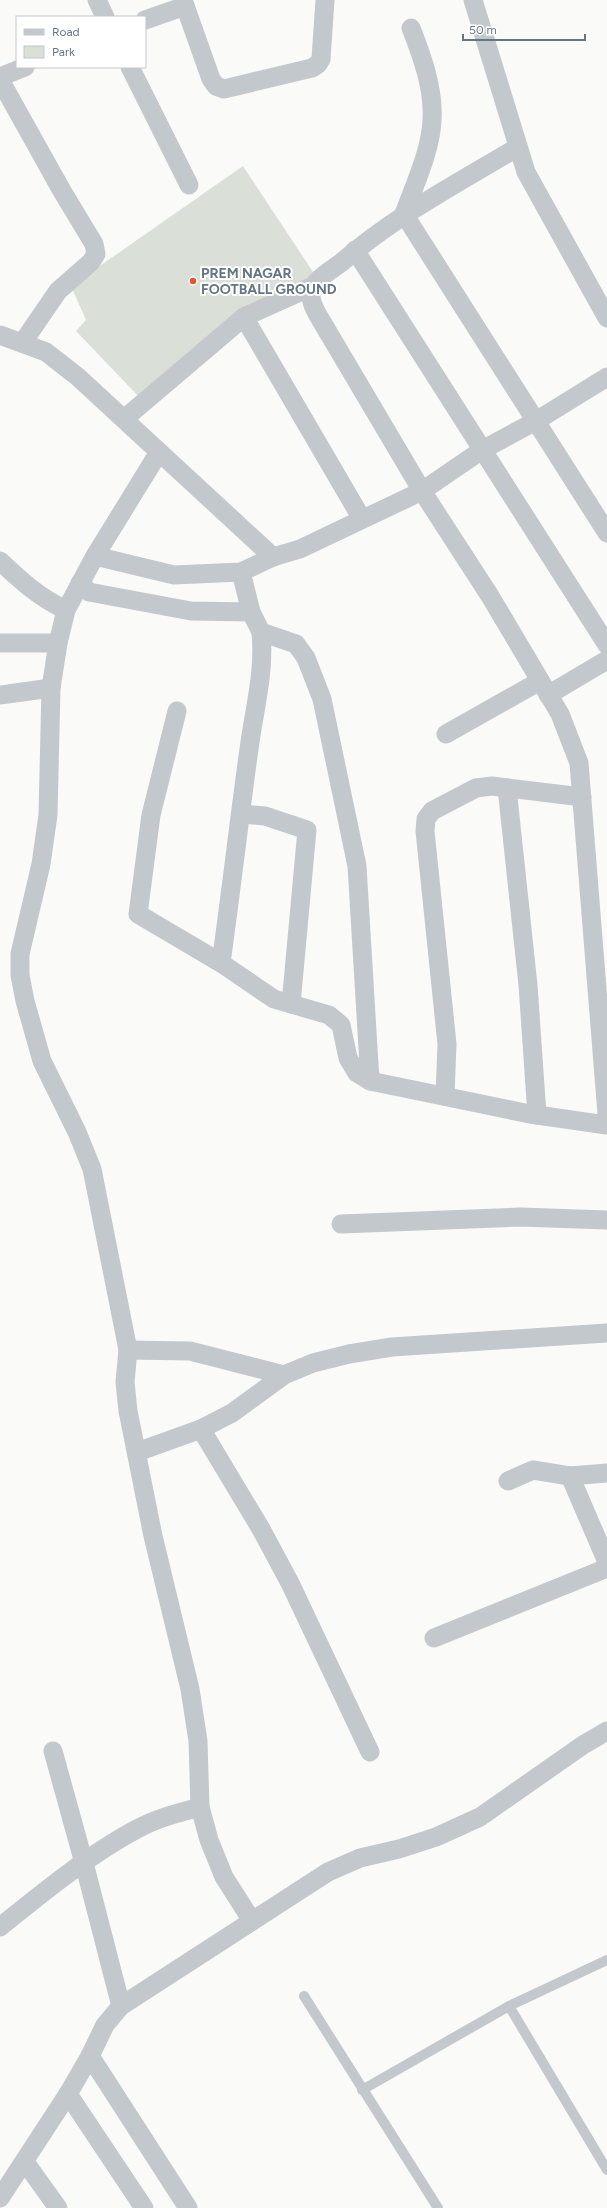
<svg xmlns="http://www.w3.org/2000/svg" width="607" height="2208" font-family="Figtree,sans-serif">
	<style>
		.green { fill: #dadfd7 }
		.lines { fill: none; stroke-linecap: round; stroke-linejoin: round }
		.service { stroke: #c3c8cc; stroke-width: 10 }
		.minor { stroke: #c3c8cc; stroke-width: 19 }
		.poi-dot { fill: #e4572e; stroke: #fff; stroke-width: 1.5 }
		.labels { text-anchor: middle; stroke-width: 4; stroke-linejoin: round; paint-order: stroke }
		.poi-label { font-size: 14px; font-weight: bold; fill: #657683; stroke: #fff; text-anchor: start }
	</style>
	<rect width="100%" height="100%" fill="#fafaf8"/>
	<!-- green -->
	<path class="green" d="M 243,166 L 315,275 L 142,400 L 76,331 L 86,320 L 71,286 Z"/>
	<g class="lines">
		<!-- service -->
		<g class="service">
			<path d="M 304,1996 L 438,2208"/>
			<path d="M 509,2006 L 607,1960"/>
			<path d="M 362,2090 L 509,2006 L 607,2170"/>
		</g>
		<!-- minor -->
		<g class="minor">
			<path d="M 97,0 L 105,17"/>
			<path d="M 183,0 L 211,79 L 216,86 L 224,89 L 312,68 L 318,64 L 321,59 L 325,0"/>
			<path d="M 473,0 L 526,172 L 607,318"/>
			<path d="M 145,20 L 185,6"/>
			<path d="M 411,28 C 422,56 434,89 432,120 C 431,150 414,186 404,214 L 607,533"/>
			<path d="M 130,67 L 189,185"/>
			<path d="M 0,77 L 25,67"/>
			<path d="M 0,80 L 62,191 L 94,244 L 96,254 L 91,262 L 58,291 L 23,342"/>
			<path d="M 518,147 C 458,183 395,216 342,262 C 333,269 320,276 314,285 C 306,297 316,312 322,322 L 422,491 L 490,596 L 560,714 L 579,763 L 607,1114"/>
			<path d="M 355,250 L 607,645"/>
			<path d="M 244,317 L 362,519"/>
			<path d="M 0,335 L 46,352 L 78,377 L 273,557"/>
			<path d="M 124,419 L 244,317 L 313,286"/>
			<path d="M 159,452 L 95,556 L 66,610 L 58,643 L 51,688 L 48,815 L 41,864 L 20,954 L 20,975 L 25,1001 L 42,1061 L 77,1132 L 92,1169 L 128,1350 L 125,1382 L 128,1411 L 153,1536 L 190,1689 L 198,1741 L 200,1807 L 209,1840 L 224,1877 L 252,1921"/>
			<path d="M 95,556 L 174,575 L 241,572 L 273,557 L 300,549 L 422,491 L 482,450 L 536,421 L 607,377"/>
			<path d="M 0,561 C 21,581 40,598 66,610"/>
			<path d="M 241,572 L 251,612 L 261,632 L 296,644 L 306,658 L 322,699 L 357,866 L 370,1081"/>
			<path d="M 80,583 L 89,592 L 191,611 L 251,612"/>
			<path d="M 0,643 L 58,643"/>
			<path d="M 0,695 L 51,688"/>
			<path d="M 548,695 L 607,660"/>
			<path d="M 177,711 L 151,815 L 138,914 L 221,963 L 274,999 L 329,1015 L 341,1025 L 348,1058 L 357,1073 L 370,1081 L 530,1114 L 607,1125"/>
			<path d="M 446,734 L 540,681"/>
			<path d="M 507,788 L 528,985 L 537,1115"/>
			<path d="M 241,814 L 265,816 L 307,830 L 291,1004"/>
			<path d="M 221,963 C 231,892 239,821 249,749 C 254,710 265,673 261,632"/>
			<path d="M 445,1096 L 447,1044 L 425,831 L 426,819 L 432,811 L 476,788 L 492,786 L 582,797"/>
			<path d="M 341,1224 L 520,1217 L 607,1220"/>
			<path d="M 128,1350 L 190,1351 L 284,1375"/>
			<path d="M 201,1429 L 261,1529 L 290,1583 L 370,1752"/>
			<path d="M 137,1452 L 201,1429 L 232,1413 L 284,1375 L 313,1363 L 349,1354 L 392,1347 L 607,1333"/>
			<path d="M 570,1476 L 607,1562"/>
			<path d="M 508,1481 L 533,1470 L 570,1476 L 607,1473"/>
			<path d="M 434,1638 L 607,1568"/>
			<path d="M 53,1751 L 84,1863 L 121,2006"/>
			<path d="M 0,1927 C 42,1893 90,1854 137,1829 C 157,1818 178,1813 200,1807"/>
			<path d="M 90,2056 L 188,2208"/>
			<path d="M 68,2094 L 144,2208"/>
			<path d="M 25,2162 L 58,2208"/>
			<path d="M 0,2198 L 68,2094 L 90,2056 L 105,2025 L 121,2006 L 328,1872 L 360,1858 L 399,1849 L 436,1837 L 480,1817 L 583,1745 L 607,1731"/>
		</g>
	</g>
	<!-- markers -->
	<circle class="poi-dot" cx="193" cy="281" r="4"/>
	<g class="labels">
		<!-- poi labels -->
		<g class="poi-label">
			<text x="201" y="278">PREM NAGAR<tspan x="201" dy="16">FOOTBALL GROUND</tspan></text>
		</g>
	</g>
	<!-- legend -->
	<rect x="16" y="16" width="130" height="52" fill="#ffffff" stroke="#c1c8cd"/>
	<rect x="24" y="29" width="20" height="6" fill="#c3c8cc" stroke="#c1c8cd"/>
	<text x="52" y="36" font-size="12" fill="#657683">Road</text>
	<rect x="24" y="46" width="20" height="12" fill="#dadfd7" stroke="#c1c8cd"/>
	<text x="52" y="56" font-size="12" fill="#657683">Park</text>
	<!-- scale -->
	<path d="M463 34v6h122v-6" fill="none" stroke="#657683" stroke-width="2"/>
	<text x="469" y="34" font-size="12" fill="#657683" stroke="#ffffff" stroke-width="3" paint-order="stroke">50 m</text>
</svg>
